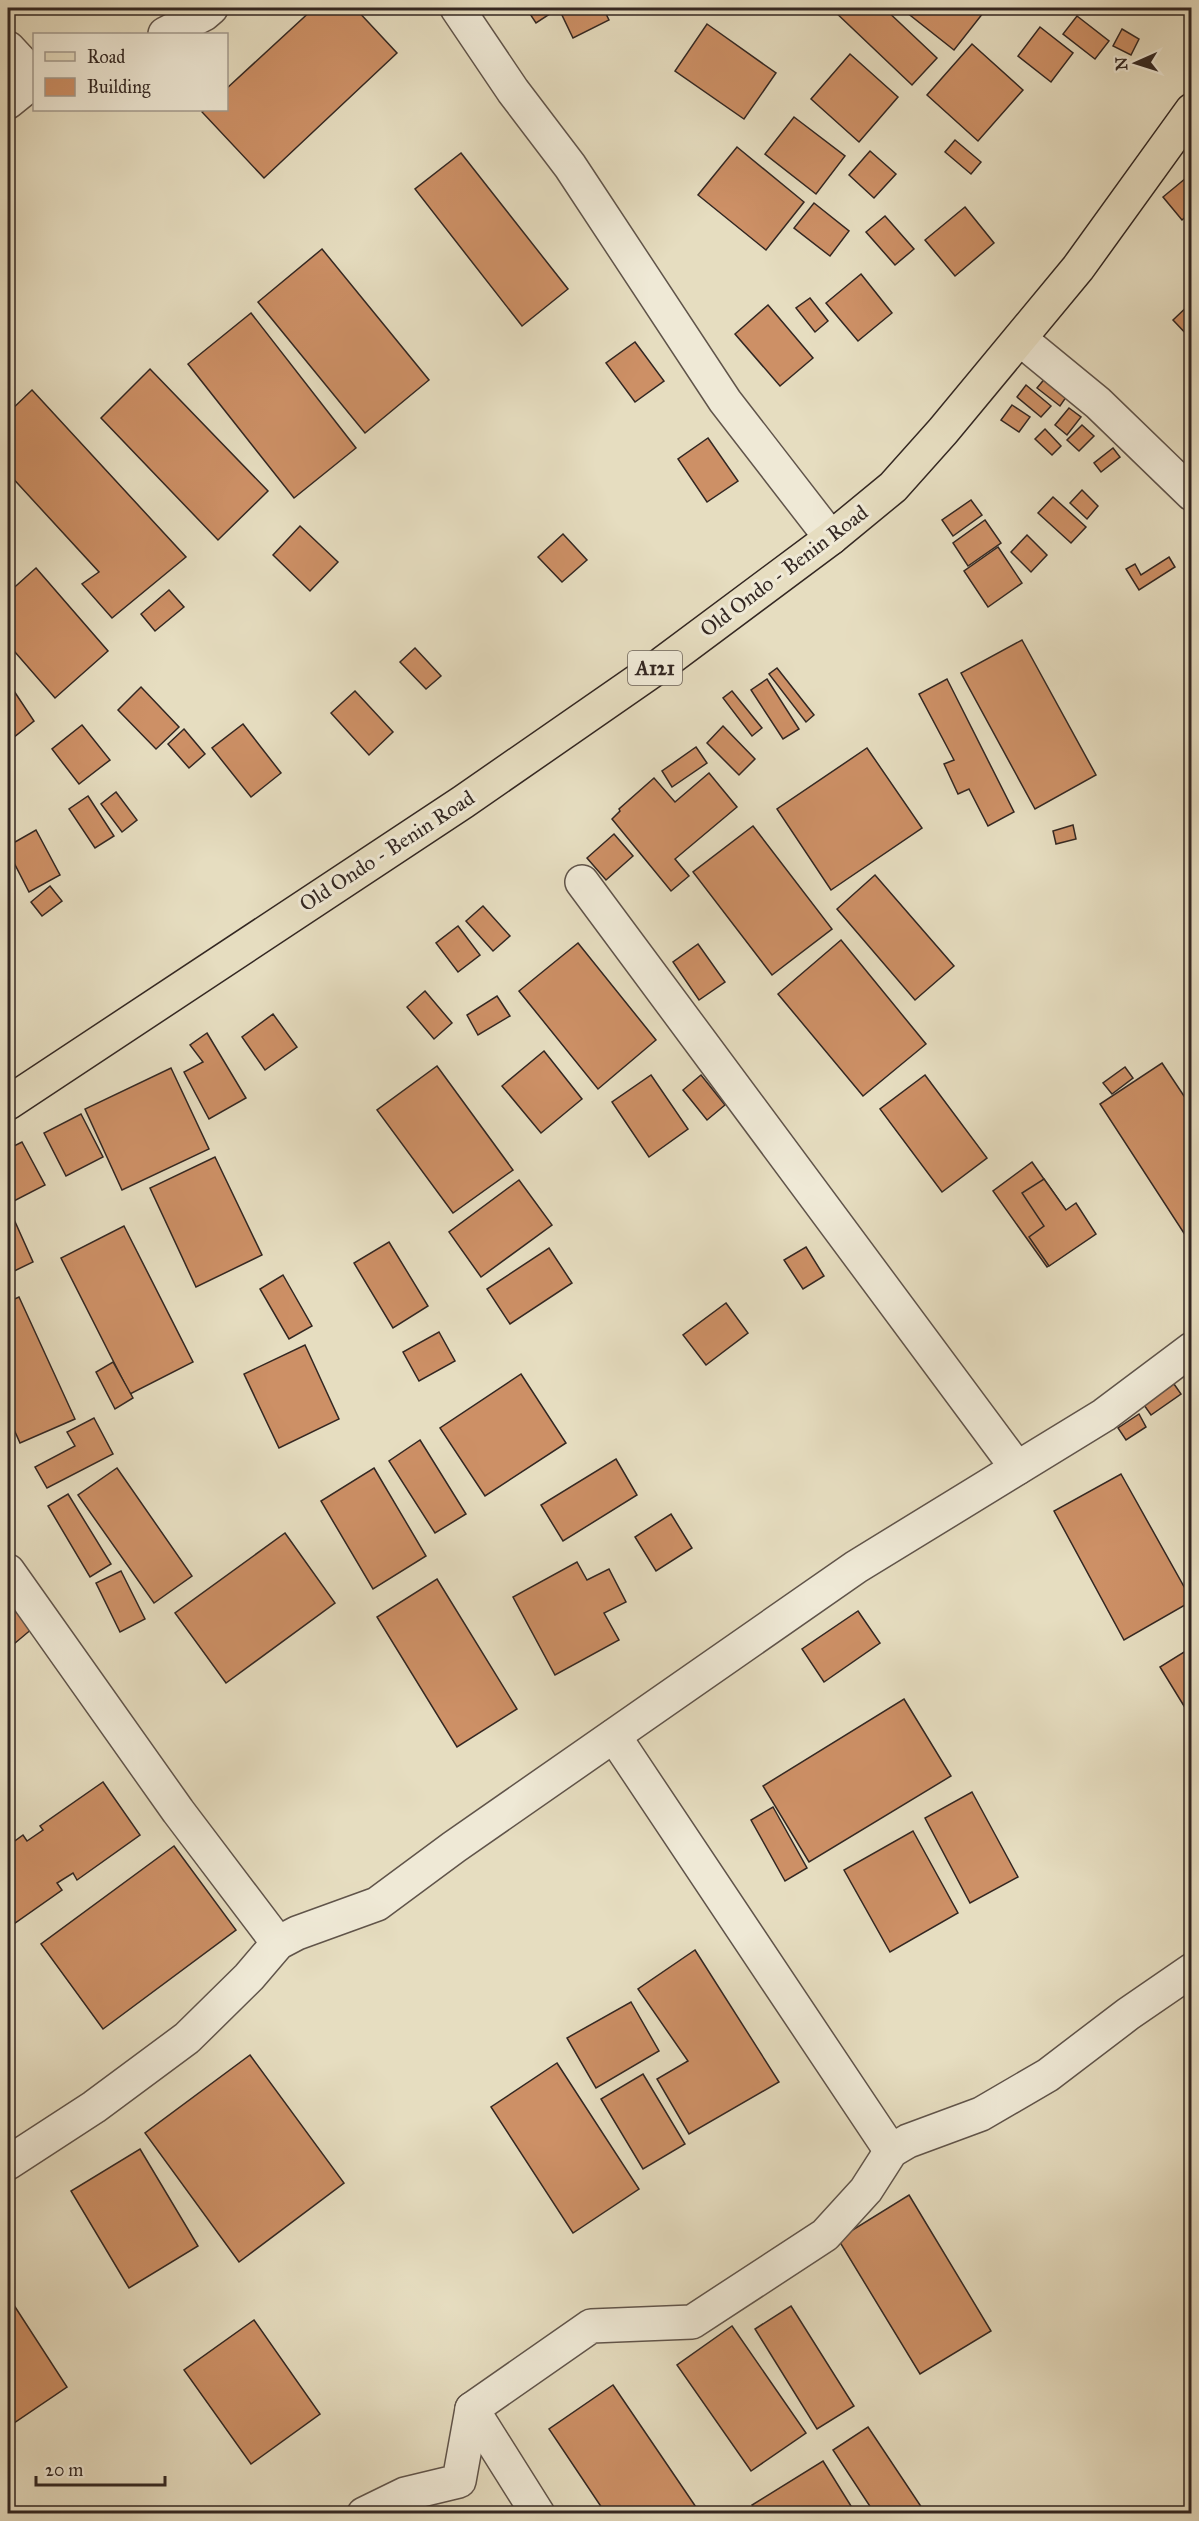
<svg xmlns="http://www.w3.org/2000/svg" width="1199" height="2521" font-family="'IM FELL Great Primer',serif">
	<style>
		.building { fill: #cd9066; stroke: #332722; stroke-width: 1.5 }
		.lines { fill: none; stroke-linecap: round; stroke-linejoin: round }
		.minor-casing { stroke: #60544a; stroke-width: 36 }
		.primary-casing { stroke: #332722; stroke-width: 36 }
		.minor { stroke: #efe9d6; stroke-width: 33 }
		.primary { stroke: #e6ddc0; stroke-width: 33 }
		.labels { text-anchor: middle; stroke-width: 6; stroke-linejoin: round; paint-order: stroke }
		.shield { fill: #efe9d6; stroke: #6b6158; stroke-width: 1.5 }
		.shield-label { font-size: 20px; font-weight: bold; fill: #332722 }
		.street-label { font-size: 21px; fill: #332722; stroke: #efe9d6 }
	</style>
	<rect width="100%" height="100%" fill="#e6ddc0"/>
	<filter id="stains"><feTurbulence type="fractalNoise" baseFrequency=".00333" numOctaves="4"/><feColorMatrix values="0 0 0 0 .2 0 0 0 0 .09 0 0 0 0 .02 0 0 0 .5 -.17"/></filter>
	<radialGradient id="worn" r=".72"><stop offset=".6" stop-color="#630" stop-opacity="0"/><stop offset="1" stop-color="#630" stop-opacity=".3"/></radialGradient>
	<!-- building -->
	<g class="building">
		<path d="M 314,8 L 355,8 L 397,53 L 264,178 L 202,112 L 205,110 L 226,110 L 226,89 Z"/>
		<path d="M 526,8 L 559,8 L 536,23 Z"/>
		<path d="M 572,8 L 603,8 L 609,20 L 573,38 L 561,13 Z"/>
		<path d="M 831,8 L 884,8 L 937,58 L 912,85 Z"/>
		<path d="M 901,8 L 987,8 L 954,50 Z"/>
		<path d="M 1077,16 L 1109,41 L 1095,59 L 1063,34 Z"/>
		<path d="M 707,24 L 776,73 L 744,119 L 675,71 Z"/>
		<path d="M 1040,27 L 1073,53 L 1051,82 L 1018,56 Z"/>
		<path d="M 1122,29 L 1139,39 L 1131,55 L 1113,46 Z"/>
		<path d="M 972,44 L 1023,90 L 978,141 L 927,95 Z"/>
		<path d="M 850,54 L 898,97 L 859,142 L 811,99 Z"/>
		<path d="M 794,117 L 845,156 L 816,194 L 765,154 Z"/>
		<path d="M 955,140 L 981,162 L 971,174 L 945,152 Z"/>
		<path d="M 737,147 L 804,202 L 766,250 L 698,195 Z"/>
		<path d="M 870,151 L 896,174 L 874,198 L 849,175 Z"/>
		<path d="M 461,153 L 568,289 L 522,326 L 415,189 Z"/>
		<path d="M 1192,173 L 1192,211 L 1182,220 L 1163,197 Z"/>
		<path d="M 814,203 L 849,231 L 830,256 L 794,228 Z"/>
		<path d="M 965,207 L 994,243 L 955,276 L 925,240 Z"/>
		<path d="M 885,216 L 914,249 L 895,265 L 866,232 Z"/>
		<path d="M 322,249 L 429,380 L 365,433 L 258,302 Z"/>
		<path d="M 861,274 L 892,313 L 858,341 L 826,303 Z"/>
		<path d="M 810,298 L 828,321 L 815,332 L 796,308 Z"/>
		<path d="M 1192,302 L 1192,340 L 1173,320 Z"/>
		<path d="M 768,305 L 813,358 L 780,386 L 735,334 Z"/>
		<path d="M 251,313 L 356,448 L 294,498 L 188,364 Z"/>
		<path d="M 635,342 L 664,381 L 635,402 L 606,363 Z"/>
		<path d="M 150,369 L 268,491 L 218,540 L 101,418 Z"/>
		<path d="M 1047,376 L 1069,393 L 1060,406 L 1037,388 Z"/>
		<path d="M 1026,385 L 1051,406 L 1041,417 L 1017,397 Z"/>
		<path d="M 32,390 L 186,557 L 112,618 L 82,584 L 99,572 L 8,473 L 8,413 Z"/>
		<path d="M 1012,405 L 1030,417 L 1019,432 L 1001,420 Z"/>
		<path d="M 1069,408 L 1081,417 L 1067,435 L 1055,425 Z"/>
		<path d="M 1082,425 L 1094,436 L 1079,451 L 1067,440 Z"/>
		<path d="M 1045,429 L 1061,446 L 1052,455 L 1035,439 Z"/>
		<path d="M 708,438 L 738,481 L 707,502 L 678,459 Z"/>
		<path d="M 1113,448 L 1120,457 L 1101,472 L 1094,463 Z"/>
		<path d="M 1082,490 L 1098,506 L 1087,519 L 1070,503 Z"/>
		<path d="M 1053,497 L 1086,527 L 1071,543 L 1038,513 Z"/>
		<path d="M 971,500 L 982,515 L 953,536 L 942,520 Z"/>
		<path d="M 985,520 L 1001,543 L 968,566 L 953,543 Z"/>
		<path d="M 300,526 L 338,562 L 310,591 L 273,555 Z"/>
		<path d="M 563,534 L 587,560 L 562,582 L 538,557 Z"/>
		<path d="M 1027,535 L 1047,555 L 1031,572 L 1011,552 Z"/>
		<path d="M 998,547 L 1022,583 L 988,607 L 964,571 Z"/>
		<path d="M 1169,557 L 1175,567 L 1139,590 L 1126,569 L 1135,564 L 1141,575 Z"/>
		<path d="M 36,568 L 108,651 L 55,698 L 8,644 L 8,593 Z"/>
		<path d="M 169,590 L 184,607 L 155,631 L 141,614 Z"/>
		<path d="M 1022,640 L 1096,775 L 1035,809 L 961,673 Z"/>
		<path d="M 415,648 L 441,676 L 426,689 L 400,662 Z"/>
		<path d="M 777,668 L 814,715 L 806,722 L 769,674 Z"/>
		<path d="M 767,679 L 799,729 L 783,739 L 751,690 Z"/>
		<path d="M 947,679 L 1014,812 L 988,826 L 969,789 L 958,794 L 944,764 L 954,760 L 919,694 Z"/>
		<path d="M 141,687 L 179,727 L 156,749 L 118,710 Z"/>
		<path d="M 14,691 L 34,721 L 8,742 L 8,695 Z"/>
		<path d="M 355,691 L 393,732 L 369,755 L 331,713 Z"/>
		<path d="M 732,691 L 762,728 L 752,736 L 723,698 Z"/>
		<path d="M 243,724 L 281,773 L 251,797 L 212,748 Z"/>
		<path d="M 82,725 L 110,760 L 79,784 L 52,749 Z"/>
		<path d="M 723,726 L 755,759 L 739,775 L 707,743 Z"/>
		<path d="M 184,729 L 205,754 L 189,768 L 168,744 Z"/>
		<path d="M 696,747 L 707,763 L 672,787 L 662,771 Z"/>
		<path d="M 867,748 L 922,828 L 831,890 L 777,809 Z"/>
		<path d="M 709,773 L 737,807 L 675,859 L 689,876 L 671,891 L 612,819 L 620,811 L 619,809 L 654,778 L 675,802 Z"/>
		<path d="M 116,792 L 137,820 L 122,832 L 101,804 Z"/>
		<path d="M 88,796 L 114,836 L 95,848 L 69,809 Z"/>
		<path d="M 1073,825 L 1076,839 L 1056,844 L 1053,831 Z"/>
		<path d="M 753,826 L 832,929 L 772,975 L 693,872 Z"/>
		<path d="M 36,830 L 60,875 L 29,892 L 8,851 L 8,846 Z"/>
		<path d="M 614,834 L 633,856 L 606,880 L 587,858 Z"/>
		<path d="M 875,875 L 954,966 L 915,1000 L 837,909 Z"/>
		<path d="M 50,886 L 62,901 L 42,916 L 31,902 Z"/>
		<path d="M 483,906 L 510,936 L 493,951 L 466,921 Z"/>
		<path d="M 458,926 L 480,955 L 458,972 L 436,943 Z"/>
		<path d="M 841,940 L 926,1044 L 863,1096 L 778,994 Z"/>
		<path d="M 578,943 L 656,1040 L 598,1089 L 519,991 Z"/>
		<path d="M 698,944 L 725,982 L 699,1000 L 673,962 Z"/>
		<path d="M 425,991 L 452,1023 L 434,1039 L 407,1007 Z"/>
		<path d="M 497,996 L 510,1016 L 478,1035 L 467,1015 Z"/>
		<path d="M 273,1014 L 297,1047 L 265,1070 L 242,1037 Z"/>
		<path d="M 207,1033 L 246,1098 L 209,1119 L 184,1072 L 203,1062 L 190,1045 Z"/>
		<path d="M 544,1051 L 582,1099 L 541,1133 L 502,1086 Z"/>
		<path d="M 1162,1063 L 1192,1108 L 1191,1244 L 1100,1104 Z"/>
		<path d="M 437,1066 L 513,1170 L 453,1213 L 377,1110 Z"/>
		<path d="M 1125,1067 L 1133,1078 L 1112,1094 L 1103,1083 Z"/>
		<path d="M 171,1068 L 209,1149 L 122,1190 L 85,1109 Z"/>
		<path d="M 651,1075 L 688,1129 L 649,1157 L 612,1102 Z"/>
		<path d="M 701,1075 L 725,1105 L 707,1120 L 683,1090 Z"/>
		<path d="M 925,1075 L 987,1158 L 942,1192 L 880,1109 Z"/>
		<path d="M 81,1114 L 103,1157 L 66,1176 L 44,1133 Z"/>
		<path d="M 22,1142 L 45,1185 L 12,1202 L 8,1193 L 8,1149 Z"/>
		<path d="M 215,1157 L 262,1255 L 196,1287 L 150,1188 Z"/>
		<path d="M 1032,1162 L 1086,1239 L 1047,1267 L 993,1191 Z"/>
		<path d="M 1044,1179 L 1066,1210 L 1076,1203 L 1096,1234 L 1049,1266 L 1029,1237 L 1044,1226 L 1022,1193 Z"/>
		<path d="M 519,1180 L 552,1225 L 481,1277 L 449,1232 Z"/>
		<path d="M 8,1206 L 33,1262 L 8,1274 Z"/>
		<path d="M 124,1226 L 193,1362 L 130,1394 L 61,1258 Z"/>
		<path d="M 389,1242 L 428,1306 L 393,1328 L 354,1263 Z"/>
		<path d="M 806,1247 L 824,1276 L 803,1289 L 784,1260 Z"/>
		<path d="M 549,1248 L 572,1283 L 510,1324 L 487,1289 Z"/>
		<path d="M 283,1275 L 312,1326 L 289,1339 L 260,1289 Z"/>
		<path d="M 19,1297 L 75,1419 L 20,1443 L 8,1416 L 8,1302 Z"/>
		<path d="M 726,1303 L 748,1333 L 706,1365 L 683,1335 Z"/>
		<path d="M 439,1332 L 455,1361 L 419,1381 L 403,1352 Z"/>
		<path d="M 305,1345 L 339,1419 L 279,1448 L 244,1374 Z"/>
		<path d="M 113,1362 L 133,1398 L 115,1409 L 96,1372 Z"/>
		<path d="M 521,1374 L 566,1443 L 485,1496 L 440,1428 Z"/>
		<path d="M 1174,1384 L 1181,1394 L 1151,1415 L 1144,1405 Z"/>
		<path d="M 1139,1414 L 1146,1427 L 1126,1440 L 1118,1428 Z"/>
		<path d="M 94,1418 L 113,1454 L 47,1488 L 35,1467 L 75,1446 L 67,1432 Z"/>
		<path d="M 420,1440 L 466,1514 L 435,1533 L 389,1461 Z"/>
		<path d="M 616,1459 L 637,1495 L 563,1541 L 541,1505 Z"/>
		<path d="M 117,1468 L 192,1576 L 154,1603 L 78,1495 Z"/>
		<path d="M 374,1468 L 426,1556 L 373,1589 L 321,1501 Z"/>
		<path d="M 1121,1474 L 1192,1601 L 1124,1640 L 1054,1511 Z"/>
		<path d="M 68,1494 L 111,1564 L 90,1577 L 48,1506 Z"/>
		<path d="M 671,1514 L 692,1548 L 656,1571 L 635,1537 Z"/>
		<path d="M 285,1533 L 335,1603 L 226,1683 L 175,1613 Z"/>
		<path d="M 577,1562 L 587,1580 L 609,1569 L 626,1602 L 604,1613 L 619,1640 L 555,1675 L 513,1597 Z"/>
		<path d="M 121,1571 L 145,1619 L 120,1632 L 96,1583 Z"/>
		<path d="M 437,1579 L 517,1709 L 457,1747 L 377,1617 Z"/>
		<path d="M 8,1595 L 33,1628 L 8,1649 Z"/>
		<path d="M 858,1611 L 880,1643 L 824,1682 L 802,1649 Z"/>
		<path d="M 1192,1647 L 1192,1719 L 1160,1667 Z"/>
		<path d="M 904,1699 L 951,1776 L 809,1862 L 763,1786 Z"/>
		<path d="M 103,1782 L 140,1835 L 77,1880 L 73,1873 L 57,1883 L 62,1890 L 8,1928 L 8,1846 L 23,1835 L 27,1841 L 43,1830 L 40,1826 Z"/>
		<path d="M 972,1792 L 1018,1877 L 970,1903 L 925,1818 Z"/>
		<path d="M 773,1807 L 807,1868 L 785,1881 L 751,1820 Z"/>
		<path d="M 913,1831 L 958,1913 L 890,1952 L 844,1870 Z"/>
		<path d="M 174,1846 L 236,1930 L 103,2029 L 41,1944 Z"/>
		<path d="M 695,1950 L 779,2082 L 689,2134 L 657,2079 L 688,2061 L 638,1989 Z"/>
		<path d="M 631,2002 L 659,2051 L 596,2088 L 567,2038 Z"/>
		<path d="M 250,2055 L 344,2183 L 239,2262 L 145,2133 Z"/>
		<path d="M 557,2063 L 639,2189 L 573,2233 L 491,2107 Z"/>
		<path d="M 643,2074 L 685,2144 L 643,2169 L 601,2099 Z"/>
		<path d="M 140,2149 L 198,2246 L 129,2288 L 71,2191 Z"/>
		<path d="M 909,2195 L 991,2331 L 920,2374 L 838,2239 Z"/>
		<path d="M 8,2296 L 67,2387 L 8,2427 Z"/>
		<path d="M 791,2306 L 854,2406 L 817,2429 L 755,2329 Z"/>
		<path d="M 254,2320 L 320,2414 L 251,2464 L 184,2370 Z"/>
		<path d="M 732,2326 L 806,2433 L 751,2471 L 677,2365 Z"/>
		<path d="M 613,2385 L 700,2513 L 699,2514 L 606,2514 L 549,2429 Z"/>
		<path d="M 868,2427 L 926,2514 L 875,2514 L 833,2450 Z"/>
		<path d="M 823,2461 L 856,2514 L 758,2514 L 752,2505 Z"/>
	</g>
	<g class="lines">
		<defs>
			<g id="minor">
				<path d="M 457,8 L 513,91 L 570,166 L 725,401 L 831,538"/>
				<path d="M 165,34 L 204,14 L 211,8"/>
				<path d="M 8,48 L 34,76"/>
				<path d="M 8,102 L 34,81"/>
				<path d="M 1020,339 L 1098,403 L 1192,494"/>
				<path d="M 582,882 L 1017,1468"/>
				<path d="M 8,1571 L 178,1811 L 278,1943"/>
				<path d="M 614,1736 L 891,2151"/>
				<path d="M 8,2163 L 94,2107 L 187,2038 L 249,1977 L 278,1943 L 297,1933 L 377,1904 L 454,1847 L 856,1567 L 1104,1415 L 1192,1349"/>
				<path d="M 472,2409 L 538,2514"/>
				<path d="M 364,2514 L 405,2494 L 459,2481 L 472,2409 L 591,2326 L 692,2322 L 825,2235 L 866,2190 L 891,2151 L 908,2141 L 981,2114 L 1048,2075 L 1128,2014 L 1192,1970"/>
			</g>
			<path id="primary" d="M 8,1103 L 463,802 L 662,664 L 831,538 L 893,487 L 943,431 L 1078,268 L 1192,110"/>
		</defs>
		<!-- minor casing -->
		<use href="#minor" class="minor-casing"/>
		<!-- primary casing -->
		<use href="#primary" class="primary-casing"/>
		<!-- minor -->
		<use href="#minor" class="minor"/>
		<!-- primary -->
		<use href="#primary" class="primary"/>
	</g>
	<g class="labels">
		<!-- shield labels -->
		<rect class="shield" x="628" y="651" width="54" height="34" rx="4.5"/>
		<g class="shield-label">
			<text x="655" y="675">A121</text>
		</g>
		<!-- street labels -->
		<g class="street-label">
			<text transform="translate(784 571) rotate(-37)" y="7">Old Ondo - Benin Road</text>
			<text transform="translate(387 851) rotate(-33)" y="7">Old Ondo - Benin Road</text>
		</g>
	</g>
	<!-- margin -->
	<rect width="1199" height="2521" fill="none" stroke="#e6ddc0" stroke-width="30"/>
	<rect x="9" y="9" width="1181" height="2503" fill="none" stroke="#332722" stroke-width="3"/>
	<rect x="15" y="15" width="1169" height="2491" fill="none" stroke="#332722" stroke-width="1.5"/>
	<!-- legend -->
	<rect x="33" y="33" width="195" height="78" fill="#efe9d6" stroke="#a49b8e" stroke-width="1.5"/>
	<rect x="45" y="52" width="30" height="9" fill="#e6ddc0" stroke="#a49b8e" stroke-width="1.5"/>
	<text x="87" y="63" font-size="18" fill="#332722">Road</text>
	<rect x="45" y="78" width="30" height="18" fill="#cd9066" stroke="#a49b8e" stroke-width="1.5"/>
	<text x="87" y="93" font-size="18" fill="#332722">Building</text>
	<!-- north arrow -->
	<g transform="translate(1136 63) rotate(267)" stroke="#efe9d6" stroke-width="4.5" paint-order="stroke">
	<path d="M0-4.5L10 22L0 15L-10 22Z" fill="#332722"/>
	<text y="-9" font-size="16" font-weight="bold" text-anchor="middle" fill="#332722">N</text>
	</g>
	<!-- scale -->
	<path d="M36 2476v9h129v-9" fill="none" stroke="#332722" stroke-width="3"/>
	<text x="45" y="2476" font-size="18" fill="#332722" stroke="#efe9d6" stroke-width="4.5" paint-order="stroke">20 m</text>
	<rect width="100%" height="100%" filter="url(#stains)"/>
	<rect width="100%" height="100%" fill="url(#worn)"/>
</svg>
